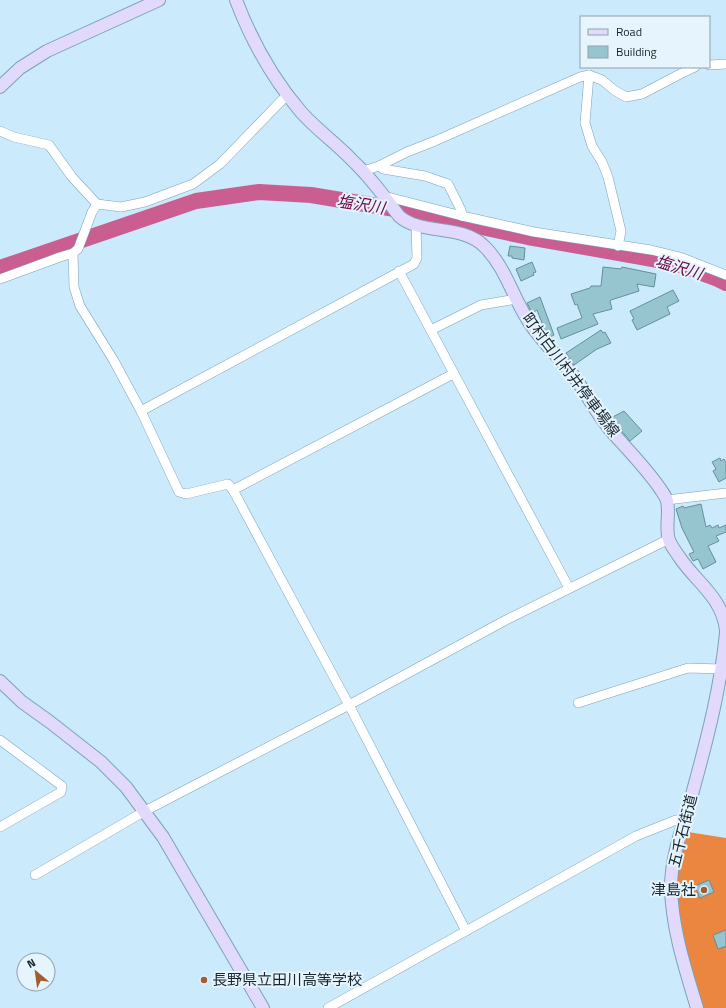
<svg xmlns="http://www.w3.org/2000/svg" width="726" height="1008" font-family="'Titillium Web','Noto Sans JP',sans-serif">
	<style>
		.forest { fill: #ea863f }
		.lines { fill: none; stroke-linecap: round; stroke-linejoin: round }
		.river { stroke: #cb5e91; stroke-width: 16 }
		.building { fill: #96c5cf; stroke: #63909a }
		.street-casing { stroke: #7da2b7; stroke-width: 10 }
		.secondary-casing { stroke: #7da2b7; stroke-width: 14 }
		.street { stroke: #fff; stroke-width: 9 }
		.secondary { stroke: #e2dafd; stroke-width: 12 }
		.poi-dot { fill: #a25d2f; stroke: #e5f4fd; stroke-width: 1.5 }
		.labels { text-anchor: middle; stroke-width: 4; stroke-linejoin: round; paint-order: stroke }
		.street-label { font-size: 15px; fill: #16252d; stroke: #e5f4fd }
		.poi-label { font-size: 15px; fill: #16252d; stroke: #e5f4fd; text-anchor: end }
		.water-label { font-size: 16px; font-style: italic; fill: #700844; stroke: #e5f4fd }
	</style>
	<rect width="100%" height="100%" fill="#cbeafc"/>
	<!-- forest -->
	<path class="forest" d="M 688,832 L 726,838 L 726,1008 L 703,1008 C 689,963 670,913 679,864 C 681,853 685,843 688,832 Z"/>
	<g class="lines">
		<!-- river -->
		<path class="river" d="M 0,268 L 196,201 L 259,192 L 311,195 L 407,211 L 528,237 L 675,263 L 718,279 L 726,283"/>
	</g>
	<!-- building -->
	<g class="building">
		<path d="M 510,246 L 525,248 L 524,260 L 512,258 L 512,256 L 508,256 Z"/>
		<path d="M 532,262 L 536,272 L 533,273 L 534,275 L 521,281 L 516,269 Z"/>
		<path d="M 603,267 L 621,269 L 622,267 L 656,274 L 654,287 L 637,284 L 639,291 L 611,300 L 610,301 L 612,309 L 593,314 L 598,324 L 561,339 L 557,328 L 582,318 L 577,304 L 575,305 L 571,294 L 590,288 L 591,286 L 601,286 Z"/>
		<path d="M 673,290 L 679,301 L 667,307 L 670,314 L 637,330 L 632,320 L 634,319 L 630,311 Z"/>
		<path d="M 540,297 L 554,335 L 550,337 L 545,331 L 537,310 L 532,313 L 527,303 Z"/>
		<path d="M 601,330 L 603,333 L 605,332 L 611,343 L 597,349 L 574,365 L 566,353 Z"/>
		<path d="M 624,411 L 642,431 L 630,441 L 611,418 Z"/>
		<path d="M 720,458 L 721,461 L 724,459 L 726,463 L 726,478 L 719,482 L 713,471 L 716,469 L 712,462 Z"/>
		<path d="M 701,504 L 706,527 L 710,525 L 712,528 L 718,525 L 719,528 L 726,525 L 726,532 L 716,536 L 719,541 L 708,546 L 716,562 L 703,569 L 698,559 L 693,561 L 689,554 L 694,552 L 682,528 L 676,509 L 683,506 L 684,508 Z"/>
		<path d="M 709,880 L 714,892 L 700,898 L 695,886 Z"/>
		<path d="M 726,930 L 726,946 L 718,949 L 713,935 Z"/>
	</g>
	<g class="lines">
		<defs>
			<g id="street">
				<path d="M 709,65 L 726,64"/>
				<path d="M 589,75 L 585,123 L 592,146 L 602,162 L 608,177 L 621,231 L 618,246"/>
				<path d="M 0,131 L 14,137 L 49,145 L 72,177 L 97,204 L 121,207 L 145,202 L 193,184 L 220,164 L 287,95"/>
				<path d="M 379,166 L 383,169 L 425,176 L 448,184 L 461,210 L 462,216"/>
				<path d="M 363,171 L 379,166 L 407,152 L 435,141 L 580,77 L 589,75 L 602,80 L 614,90 L 626,97 L 642,94 L 682,73 L 695,67"/>
				<path d="M 384,196 L 462,216 L 534,232 L 651,250 L 680,257 L 726,275"/>
				<path d="M 73,253 L 74,287 L 80,306 L 114,361 L 141,411 L 179,492 L 186,494 L 228,484 L 233,490 L 349,705 L 466,931"/>
				<path d="M 399,271 L 569,588"/>
				<path d="M 0,279 L 60,257 L 73,253 L 78,249 L 92,212 L 97,204"/>
				<path d="M 431,330 L 481,305 L 517,299"/>
				<path d="M 141,411 L 414,264 L 417,258 L 416,225"/>
				<path d="M 233,490 L 453,374"/>
				<path d="M 667,500 L 726,493"/>
				<path d="M 578,703 L 688,668 L 722,669"/>
				<path d="M 0,740 L 62,786 L 61,792 L 0,827"/>
				<path d="M 35,875 L 145,811 L 193,786 L 349,705 L 506,620 L 669,539"/>
				<path d="M 328,1008 L 636,836 L 676,820 L 686,819"/>
			</g>
			<g id="secondary">
				<path d="M 236,0 C 252,42 272,78 301,112 C 317,130 336,143 352,160 C 370,177 384,196 399,216 C 421,236 462,223 485,247 C 506,268 513,298 529,322 C 542,342 559,357 573,375 C 587,394 597,415 612,432 C 629,451 647,469 661,490 C 663,493 666,497 667,501 C 670,513 665,528 669,540 C 671,546 676,552 680,558 C 697,583 722,597 726,630"/>
				<path d="M 0,87 L 20,68 L 47,51 L 159,0"/>
				<path d="M 0,681 L 22,702 L 50,722 L 101,762 L 126,787 L 163,837 L 263,1008"/>
				<path d="M 697,1008 C 685,968 672,929 671,887 C 671,853 686,819 694,787 C 708,736 721,685 726,633"/>
			</g>
		</defs>
		<!-- street casing -->
		<use href="#street" class="street-casing"/>
		<!-- secondary casing -->
		<use href="#secondary" class="secondary-casing"/>
		<!-- street -->
		<use href="#street" class="street"/>
		<!-- secondary -->
		<use href="#secondary" class="secondary"/>
	</g>
	<!-- markers -->
	<g class="poi-dot">
		<circle cx="704" cy="890" r="4"/>
		<circle cx="204" cy="980" r="4"/>
	</g>
	<g class="labels">
		<!-- street labels -->
		<g class="street-label">
			<text transform="translate(571 375) rotate(53)" y="5">町村白川村井停車場線</text>
			<text transform="translate(683 831) rotate(-76)" y="5">五千石街道</text>
		</g>
		<!-- poi labels -->
		<g class="poi-label">
			<text x="696" y="895">津島社</text>
			<text x="212" y="985" text-anchor="start">長野県立田川高等学校</text>
		</g>
		<!-- water labels -->
		<g class="water-label">
			<text transform="translate(361 204) rotate(9)" y="6">塩沢川</text>
			<text transform="translate(679 267) rotate(17)" y="6">塩沢川</text>
		</g>
	</g>
	<!-- legend -->
	<rect x="580" y="16" width="130" height="52" fill="#e5f4fd" stroke="#92a1aa"/>
	<rect x="588" y="29" width="20" height="6" fill="#e2dafd" stroke="#92a1aa"/>
	<text x="616" y="36" font-size="12" fill="#16252d">Road</text>
	<rect x="588" y="46" width="20" height="12" fill="#96c5cf" stroke="#92a1aa"/>
	<text x="616" y="56" font-size="12" fill="#16252d">Building</text>
	<!-- north arrow -->
	<g transform="translate(36 972) rotate(331)"><circle r="19" fill="#e5f4fd" stroke="#92a1aa"/>
	<path d="M0-3L7 15L0 10L-7 15Z" fill="#a25d2f"/>
	<text y="-6" font-size="11" font-weight="bold" text-anchor="middle" fill="#16252d">N</text>
	</g>
</svg>
